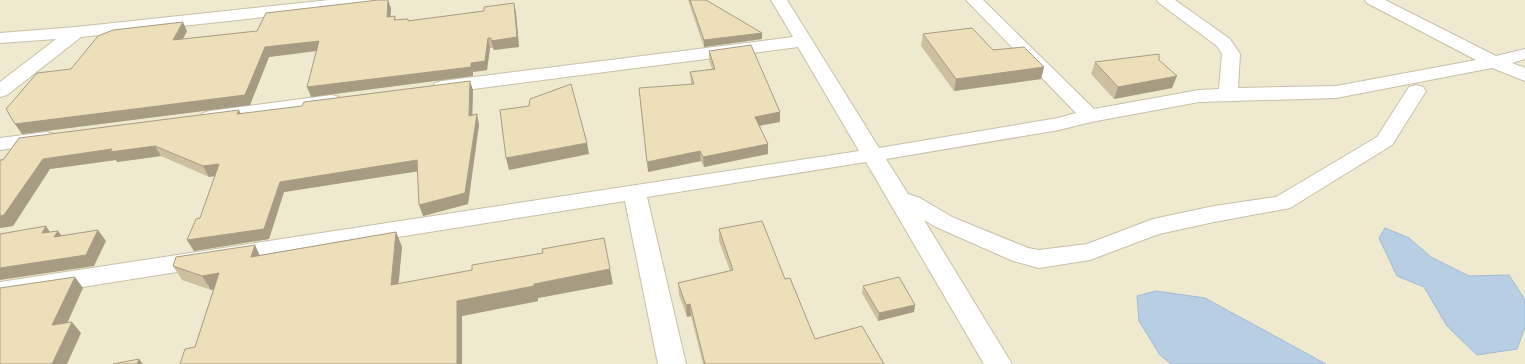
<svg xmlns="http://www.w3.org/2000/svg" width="1525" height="364" font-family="Cabin,sans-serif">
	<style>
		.residential { fill: #efe9cf }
		.water { fill: #b8cfe3; stroke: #9fbbd4 }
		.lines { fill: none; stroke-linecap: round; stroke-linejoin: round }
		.minor-casing { stroke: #c8c0a7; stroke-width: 2 }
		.minor { fill: #fff; fill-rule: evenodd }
		.wall { fill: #cdc0a1 }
		.shaded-wall { fill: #a79c83 }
		.building { fill: #eedfbb; stroke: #a79c83 }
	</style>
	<rect width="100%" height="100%" fill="#fbf8e2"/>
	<!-- residential -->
	<rect class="residential" x="0" y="0" width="1525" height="364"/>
	<!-- water -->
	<g class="water">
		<path d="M 1385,228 L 1409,238 L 1431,257 L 1469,276 L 1509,275 L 1525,300 L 1525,327 L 1517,349 L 1477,355 L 1447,326 L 1424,287 L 1397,276 L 1379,238 Z"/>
		<path d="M 1156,291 L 1205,298 L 1326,364 L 1171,364 L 1160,355 L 1139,321 L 1137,296 Z"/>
	</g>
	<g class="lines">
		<defs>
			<g id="minor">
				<path d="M 329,0 L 382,0 L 380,3 L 374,5 L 81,37 L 7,95 L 0,97 L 0,82 L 56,39 L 0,43 L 0,33 L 76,27 Z"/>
				<path d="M 771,0 L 787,0 L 879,148 L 1058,118 L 1076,113 L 966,0 L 983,0 L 1094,109 L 1199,90 L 1219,89 L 1222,54 L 1217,46 L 1159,3 L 1157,0 L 1175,0 L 1230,39 L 1240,54 L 1238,88 L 1336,86 L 1476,60 L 1367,3 L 1365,0 L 1385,0 L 1496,56 L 1525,49 L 1525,59 L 1512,63 L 1525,68 L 1525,81 L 1492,68 L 1336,98 L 1199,102 L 1091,122 L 1059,130 L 886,159 L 908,194 L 920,198 L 952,217 L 1028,248 L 1039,250 L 1087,244 L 1153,219 L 1214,206 L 1276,197 L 1377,137 L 1409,87 L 1416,85 L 1423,87 L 1426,91 L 1392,145 L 1290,208 L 1214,222 L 1159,234 L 1090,260 L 1039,268 L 1013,261 L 936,227 L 924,220 L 1012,364 L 984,364 L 866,162 L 647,197 L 686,364 L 658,364 L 625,201 L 0,300 L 0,282 L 859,151 L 798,47 L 442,93 L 435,91 L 433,87 L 435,83 L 442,81 L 793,37 Z"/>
				<path d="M 332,95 L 339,97 L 342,101 L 339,105 L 210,123 L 203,121 L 200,117 L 203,113 L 210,111 Z"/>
				<path d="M 47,132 L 54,134 L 57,138 L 54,142 L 0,150 L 0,138 Z"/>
			</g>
		</defs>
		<!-- minor casing -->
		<use href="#minor" class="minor-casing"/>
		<!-- minor -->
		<use href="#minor" class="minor"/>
	</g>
	<!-- wall -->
	<g class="wall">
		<path d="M 688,0 L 706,0 L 762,39 L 704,47 Z"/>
		<path d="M 514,3 L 516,13 L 519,47 L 494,50 L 493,48 L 490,48 L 487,70 L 473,72 L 473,76 L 311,97 L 317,51 L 269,57 L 250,105 L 22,134 L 71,69 L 187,31 L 183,39 L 257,31 L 391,8 L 390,17 L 395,16 L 396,20 L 409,21 L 484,11 Z"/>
		<path d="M 923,34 L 993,50 L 1044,67 L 1041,79 L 954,91 L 921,46 Z"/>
		<path d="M 709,51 L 780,122 L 760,126 L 768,154 L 704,167 L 701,161 L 648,172 L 691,84 L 691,82 L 690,72 L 712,69 L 709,60 Z"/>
		<path d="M 1159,60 L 1172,88 L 1114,99 L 1091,74 L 1095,62 Z"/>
		<path d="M 473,90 L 472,115 L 477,114 L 479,125 L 468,204 L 423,216 L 417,171 L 284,192 L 269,239 L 194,251 L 187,240 L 200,218 L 215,176 L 209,177 L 161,156 L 117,162 L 116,160 L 50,169 L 13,226 L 0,228 L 0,160 L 241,114 Z"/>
		<path d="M 719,229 L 785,279 L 815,339 L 884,364 L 703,364 L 691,316 L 687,317 L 679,295 L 678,283 L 730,271 L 719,241 Z"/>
		<path d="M 396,232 L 402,247 L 398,284 L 613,284 L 538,298 L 538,301 L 462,316 L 195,347 L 213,290 L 211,290 L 182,280 L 173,266 L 260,255 Z"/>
		<path d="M 863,286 L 915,305 L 914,312 L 878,321 L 862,293 Z"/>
	</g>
	<!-- shaded-wall -->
	<g class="shaded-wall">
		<path d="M 388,0 L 391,8 L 390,26 L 387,17 Z"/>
		<path d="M 514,3 L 516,13 L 519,47 L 494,50 L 491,41 Z"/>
		<path d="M 183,22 L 187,31 L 177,50 L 173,40 Z"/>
		<path d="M 762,33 L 762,39 L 704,47 L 704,40 Z"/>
		<path d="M 488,38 L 490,48 L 487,70 L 473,72 L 473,76 L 311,97 L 307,87 L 471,63 Z"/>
		<path d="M 319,41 L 323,50 L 269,57 L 250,105 L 22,134 L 15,124 L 265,47 Z"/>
		<path d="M 1044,67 L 1041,79 L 954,91 L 956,79 Z"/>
		<path d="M 1177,76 L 1172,88 L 1114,99 L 1118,87 Z"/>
		<path d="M 470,81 L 473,90 L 472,126 L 469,116 Z"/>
		<path d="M 239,110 L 244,120 L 237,114 Z"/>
		<path d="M 780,112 L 780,122 L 756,126 L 755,117 Z"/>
		<path d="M 477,114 L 479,125 L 468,204 L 423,216 L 419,205 Z"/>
		<path d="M 587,143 L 589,154 L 509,170 L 506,158 Z"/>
		<path d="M 768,144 L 768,154 L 704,167 L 703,157 Z"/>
		<path d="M 155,146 L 161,156 L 117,162 L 116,160 L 50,169 L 13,226 L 0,228 L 0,216 L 43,159 L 112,149 Z"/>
		<path d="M 700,151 L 701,161 L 648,172 L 647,162 Z"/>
		<path d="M 417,160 L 420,171 L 284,192 L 269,239 L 194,251 L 187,240 L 280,182 Z"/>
		<path d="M 219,164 L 225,174 L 209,177 L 203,166 Z"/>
		<path d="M 46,226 L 54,238 L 42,233 Z"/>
		<path d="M 98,230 L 106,241 L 94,266 L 0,280 L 0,268 Z"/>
		<path d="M 58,231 L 66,242 L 54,237 Z"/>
		<path d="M 396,232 L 402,247 L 397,300 L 391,285 Z"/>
		<path d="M 255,245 L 262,260 L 251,257 Z"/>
		<path d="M 610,269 L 613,284 L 538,298 L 538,301 L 462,316 L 462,364 L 457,364 L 457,301 L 534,284 Z"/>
		<path d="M 219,273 L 227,287 L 211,290 L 202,276 Z"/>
		<path d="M 75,277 L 83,288 L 61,337 L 52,325 Z"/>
		<path d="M 690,304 L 691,316 L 687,317 L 686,305 Z"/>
		<path d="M 915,305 L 914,312 L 878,321 L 879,313 Z"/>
		<path d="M 72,322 L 81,333 L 67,364 L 52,364 Z"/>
		<path d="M 139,359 L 143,364 L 137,364 Z"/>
	</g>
	<!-- building -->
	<g class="building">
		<path d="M 378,0 L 388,0 L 387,17 L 395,16 L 394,20 L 408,19 L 408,21 L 484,11 L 484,7 L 514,3 L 517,37 L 491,41 L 491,38 L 488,38 L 485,61 L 471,63 L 471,67 L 307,87 L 319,41 L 265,47 L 245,95 L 15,124 L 6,109 L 37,73 L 71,69 L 98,36 L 113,30 L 183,22 L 173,40 L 257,31 L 266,13 Z"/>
		<path d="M 690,0 L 706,0 L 762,33 L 704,40 Z"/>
		<path d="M 972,28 L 993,50 L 1024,47 L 1044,67 L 956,79 L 923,34 Z"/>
		<path d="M 751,45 L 780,112 L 755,117 L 768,144 L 703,157 L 700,151 L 647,162 L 639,88 L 694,84 L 690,72 L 715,69 L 709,51 Z"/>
		<path d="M 1159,54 L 1159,60 L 1177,76 L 1118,87 L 1095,62 Z"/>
		<path d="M 470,81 L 469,116 L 477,114 L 465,193 L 419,205 L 417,160 L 280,182 L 264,229 L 187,240 L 196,219 L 200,218 L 219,164 L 203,166 L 155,146 L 110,152 L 112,149 L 43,159 L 4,215 L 0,216 L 0,160 L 3,160 L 19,138 L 239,110 L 237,114 L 302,106 L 304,102 Z"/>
		<path d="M 571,84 L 587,143 L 506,158 L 500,110 L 529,106 L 530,99 Z"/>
		<path d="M 762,221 L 785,279 L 790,278 L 815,339 L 862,326 L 884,364 L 705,364 L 690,304 L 686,305 L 678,283 L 733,270 L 719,229 Z"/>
		<path d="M 46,226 L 42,233 L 58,231 L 54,237 L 98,230 L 86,255 L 0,268 L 0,234 Z"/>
		<path d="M 396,232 L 391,285 L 472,270 L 472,265 L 543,253 L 542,249 L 604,238 L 610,269 L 534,284 L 534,286 L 457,301 L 457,364 L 180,364 L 185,349 L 195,347 L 219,273 L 202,276 L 173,266 L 176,257 L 255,245 L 251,257 Z"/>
		<path d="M 75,277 L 52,325 L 72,322 L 52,364 L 0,364 L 0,288 Z"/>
		<path d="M 899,277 L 915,305 L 879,313 L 863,286 Z"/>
		<path d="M 139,359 L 137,364 L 113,364 Z"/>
	</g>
</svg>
